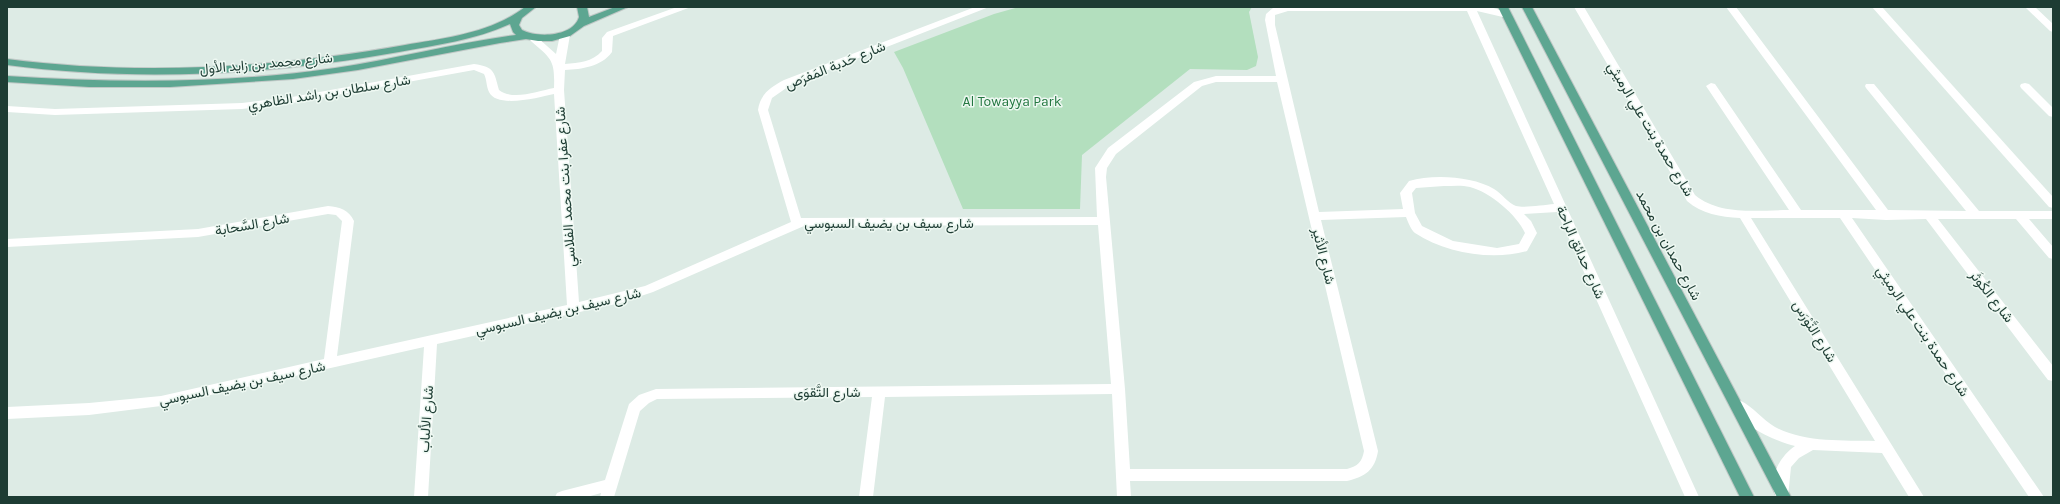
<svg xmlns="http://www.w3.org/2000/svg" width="2060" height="504" font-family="Karla,Vazirmatn,sans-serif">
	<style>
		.green { fill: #b3dfbe }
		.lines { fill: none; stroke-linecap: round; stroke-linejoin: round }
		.major-casing { stroke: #c0c8c6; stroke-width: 2 }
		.minor { fill: #fff; fill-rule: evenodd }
		.major { fill: #5da691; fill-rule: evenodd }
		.labels { text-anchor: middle; stroke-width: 3; stroke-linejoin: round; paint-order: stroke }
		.street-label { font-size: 14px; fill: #1d3c33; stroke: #eef8f2 }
		.park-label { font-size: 14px; fill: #237741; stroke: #eef8f2 }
	</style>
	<rect width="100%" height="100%" fill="#ddebe5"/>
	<!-- green -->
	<path class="green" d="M 1019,7 L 1252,7 L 1249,12 L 1258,57 L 1256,66 L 1247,70 L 1190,69 L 1082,155 L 1080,209 L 963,209 L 903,68 L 894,52 L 994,14 Z"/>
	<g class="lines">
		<defs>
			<g id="major">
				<path d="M 525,7 L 536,7 L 522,18 L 519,25 L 522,30 C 537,38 573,37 579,17 L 577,7 L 587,7 L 589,17 L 615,7 L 628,7 L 584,26 L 570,36 L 552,41 L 538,41 L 526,39 L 500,43 L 358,70 L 293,79 L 170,87 L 89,87 L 7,82 L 7,76 C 116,83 227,84 335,68 C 396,59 455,43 516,35 L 513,32 L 510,24 C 475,40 436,45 399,52 C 271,75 136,82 7,65 L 7,59 C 138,76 275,68 405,45 C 446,38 491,33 525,7 Z"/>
				<path d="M 1498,7 L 1508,7 L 1754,497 L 1740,497 Z"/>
				<path d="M 1522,7 L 1532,7 L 1791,497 L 1777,497 Z"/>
			</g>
		</defs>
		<!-- major casing -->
		<use href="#major" class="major-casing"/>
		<!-- minor -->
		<g class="minor">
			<path d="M 677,7 L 691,7 L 613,36 L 612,52 C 601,67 582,69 565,70 L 564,90 L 579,302 L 645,286 L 791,222 L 758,110 C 760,94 771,87 784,80 L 975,7 L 989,7 L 792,84 L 772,98 L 768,110 L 801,218 L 1097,217 L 1095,168 L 1108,148 L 1194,82 L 1216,76 L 1276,76 L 1265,20 L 1266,14 L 1273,8 L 1490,7 L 1510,13 L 1510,17 L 1507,18 L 1477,11 L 1699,497 L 1685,497 L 1557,212 L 1524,214 L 1531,221 L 1537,233 L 1527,251 C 1492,261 1445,253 1415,233 C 1411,230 1408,222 1406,217 L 1321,220 L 1378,451 C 1375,470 1365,477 1347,481 L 1130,481 L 1131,497 L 1117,497 L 1112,394 L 885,397 L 873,497 L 859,497 L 872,397 L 657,399 L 649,403 L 640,411 L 614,497 L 600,497 L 601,493 L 587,497 L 555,497 L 557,493 L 562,491 L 605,480 L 629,404 L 639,395 L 656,389 L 1111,384 L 1098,225 L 804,226 L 653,292 L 620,303 L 437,344 L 428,497 L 414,497 L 424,347 L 161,406 L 89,415 L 7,419 L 7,407 L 89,403 L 161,396 L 324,359 L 342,221 L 336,215 L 328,214 L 198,237 L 7,247 L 7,239 L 198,229 L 328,206 C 340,207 349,210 354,221 L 337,356 L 567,305 L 554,94 C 540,97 497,109 489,92 C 486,86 487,80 484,74 L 474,70 L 292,103 L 242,109 L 55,115 L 7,112 L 7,106 L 55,109 L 242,103 L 292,97 L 474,64 C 495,67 494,72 499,90 C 513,101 538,91 554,88 C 555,61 552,59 532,42 L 530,40 L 532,38 L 538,38 L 556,54 L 560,35 L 562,33 L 568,33 L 570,35 L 565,64 C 579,63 592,62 602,51 L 602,38 L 607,32 ZM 1288,11 L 1467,11 L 1554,204 C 1544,205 1525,208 1516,206 C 1509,204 1501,193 1494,189 C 1472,176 1433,174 1409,181 L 1400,193 L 1403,209 L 1319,212 L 1275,25 L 1275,15 ZM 1216,82 L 1277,82 L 1364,451 C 1362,462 1358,466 1347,469 L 1130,469 L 1125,389 L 1106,177 L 1107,168 L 1116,154 L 1202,86 ZM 1444,186 C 1453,186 1462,185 1470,187 C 1490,192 1517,215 1525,233 L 1519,244 L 1497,248 L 1453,241 L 1422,226 L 1415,213 L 1412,193 L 1416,188 Z"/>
			<path d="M 1574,7 L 1584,7 L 1695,195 C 1720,216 1758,210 1789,210 L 1706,86 L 1711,83 L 1715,84 L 1801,210 L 1876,210 L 1726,7 L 1736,7 L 1888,210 L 1966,211 L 1866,88 L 1865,86 L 1866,84 L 1874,84 L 1979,211 L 2053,211 L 2053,219 L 2029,219 L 2053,247 L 2053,259 L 2049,258 L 2016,219 L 1938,219 L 2053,366 L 2053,381 L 2048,380 L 1926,219 L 1886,220 L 1852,218 L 2044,497 L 2029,497 L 1840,218 L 1751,218 L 1924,497 L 1909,497 L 1882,453 L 1813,450 L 1799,458 L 1791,467 L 1788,497 L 1776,497 C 1767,479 1780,456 1795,446 C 1774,441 1740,425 1730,405 L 1732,401 C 1735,400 1738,399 1741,401 C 1752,406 1763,420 1775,427 C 1805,443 1842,440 1875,441 L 1740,218 C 1720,217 1702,214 1687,201 Z"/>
			<path d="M 1872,7 L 1882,7 L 2053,197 L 2053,208 L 2049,207 Z"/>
			<path d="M 2025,7 L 2035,7 L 2053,24 L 2053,32 L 2050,31 Z"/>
			<path d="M 2025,83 L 2029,84 L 2053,108 L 2053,117 L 2049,116 L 2021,88 L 2020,86 L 2021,84 Z"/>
		</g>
		<!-- major -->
		<use href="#major" class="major"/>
	</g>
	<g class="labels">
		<!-- street labels -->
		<g class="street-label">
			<text transform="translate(266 63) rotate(-5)" y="5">شارع محمد بن زايد الأول</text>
			<text transform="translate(835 65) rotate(-22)" y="5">شارع حَدبة المَفرَص</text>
			<text transform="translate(329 92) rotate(-9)" y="5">شارع سلطان بن راشد الظاهري</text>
			<text transform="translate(1651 129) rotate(59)" y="5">شارع حمدة بنت علي الرميثي</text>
			<text transform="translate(565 187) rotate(-94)" y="5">شارع عفرا بنت محمد الفلاسي</text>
			<text x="889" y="228">شارع سيف بن يضيف السبوسي</text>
			<text transform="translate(252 224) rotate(-10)" y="5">شارع السَّحابة</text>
			<text transform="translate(1669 245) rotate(62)" y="5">شارع حمدان بن محمد</text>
			<text transform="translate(1581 252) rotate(66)" y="5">شارع حدائق الراحة</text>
			<text transform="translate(1324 256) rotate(76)" y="5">شارع الأثير</text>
			<text transform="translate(1992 296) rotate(52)" y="5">شارع الكُوثَر</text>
			<text transform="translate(558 311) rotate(-13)" y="5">شارع سيف بن يضيف السبوسي</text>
			<text transform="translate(1815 331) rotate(58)" y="5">شارع النَّوْرَس</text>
			<text transform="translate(1923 331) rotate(56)" y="5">شارع حمدة بنت علي الرميثي</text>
			<text transform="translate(242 383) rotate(-12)" y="5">شارع سيف بن يضيف السبوسي</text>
			<text x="827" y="397">شارع التَّقوَى</text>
			<text transform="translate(426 419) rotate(-86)" y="5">شارع الألباب</text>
		</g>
		<!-- park labels -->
		<g class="park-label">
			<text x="1012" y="106">Al Towayya Park</text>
		</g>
	</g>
	<!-- border -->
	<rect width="2060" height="504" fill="none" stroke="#1d3c33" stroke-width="16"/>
</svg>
